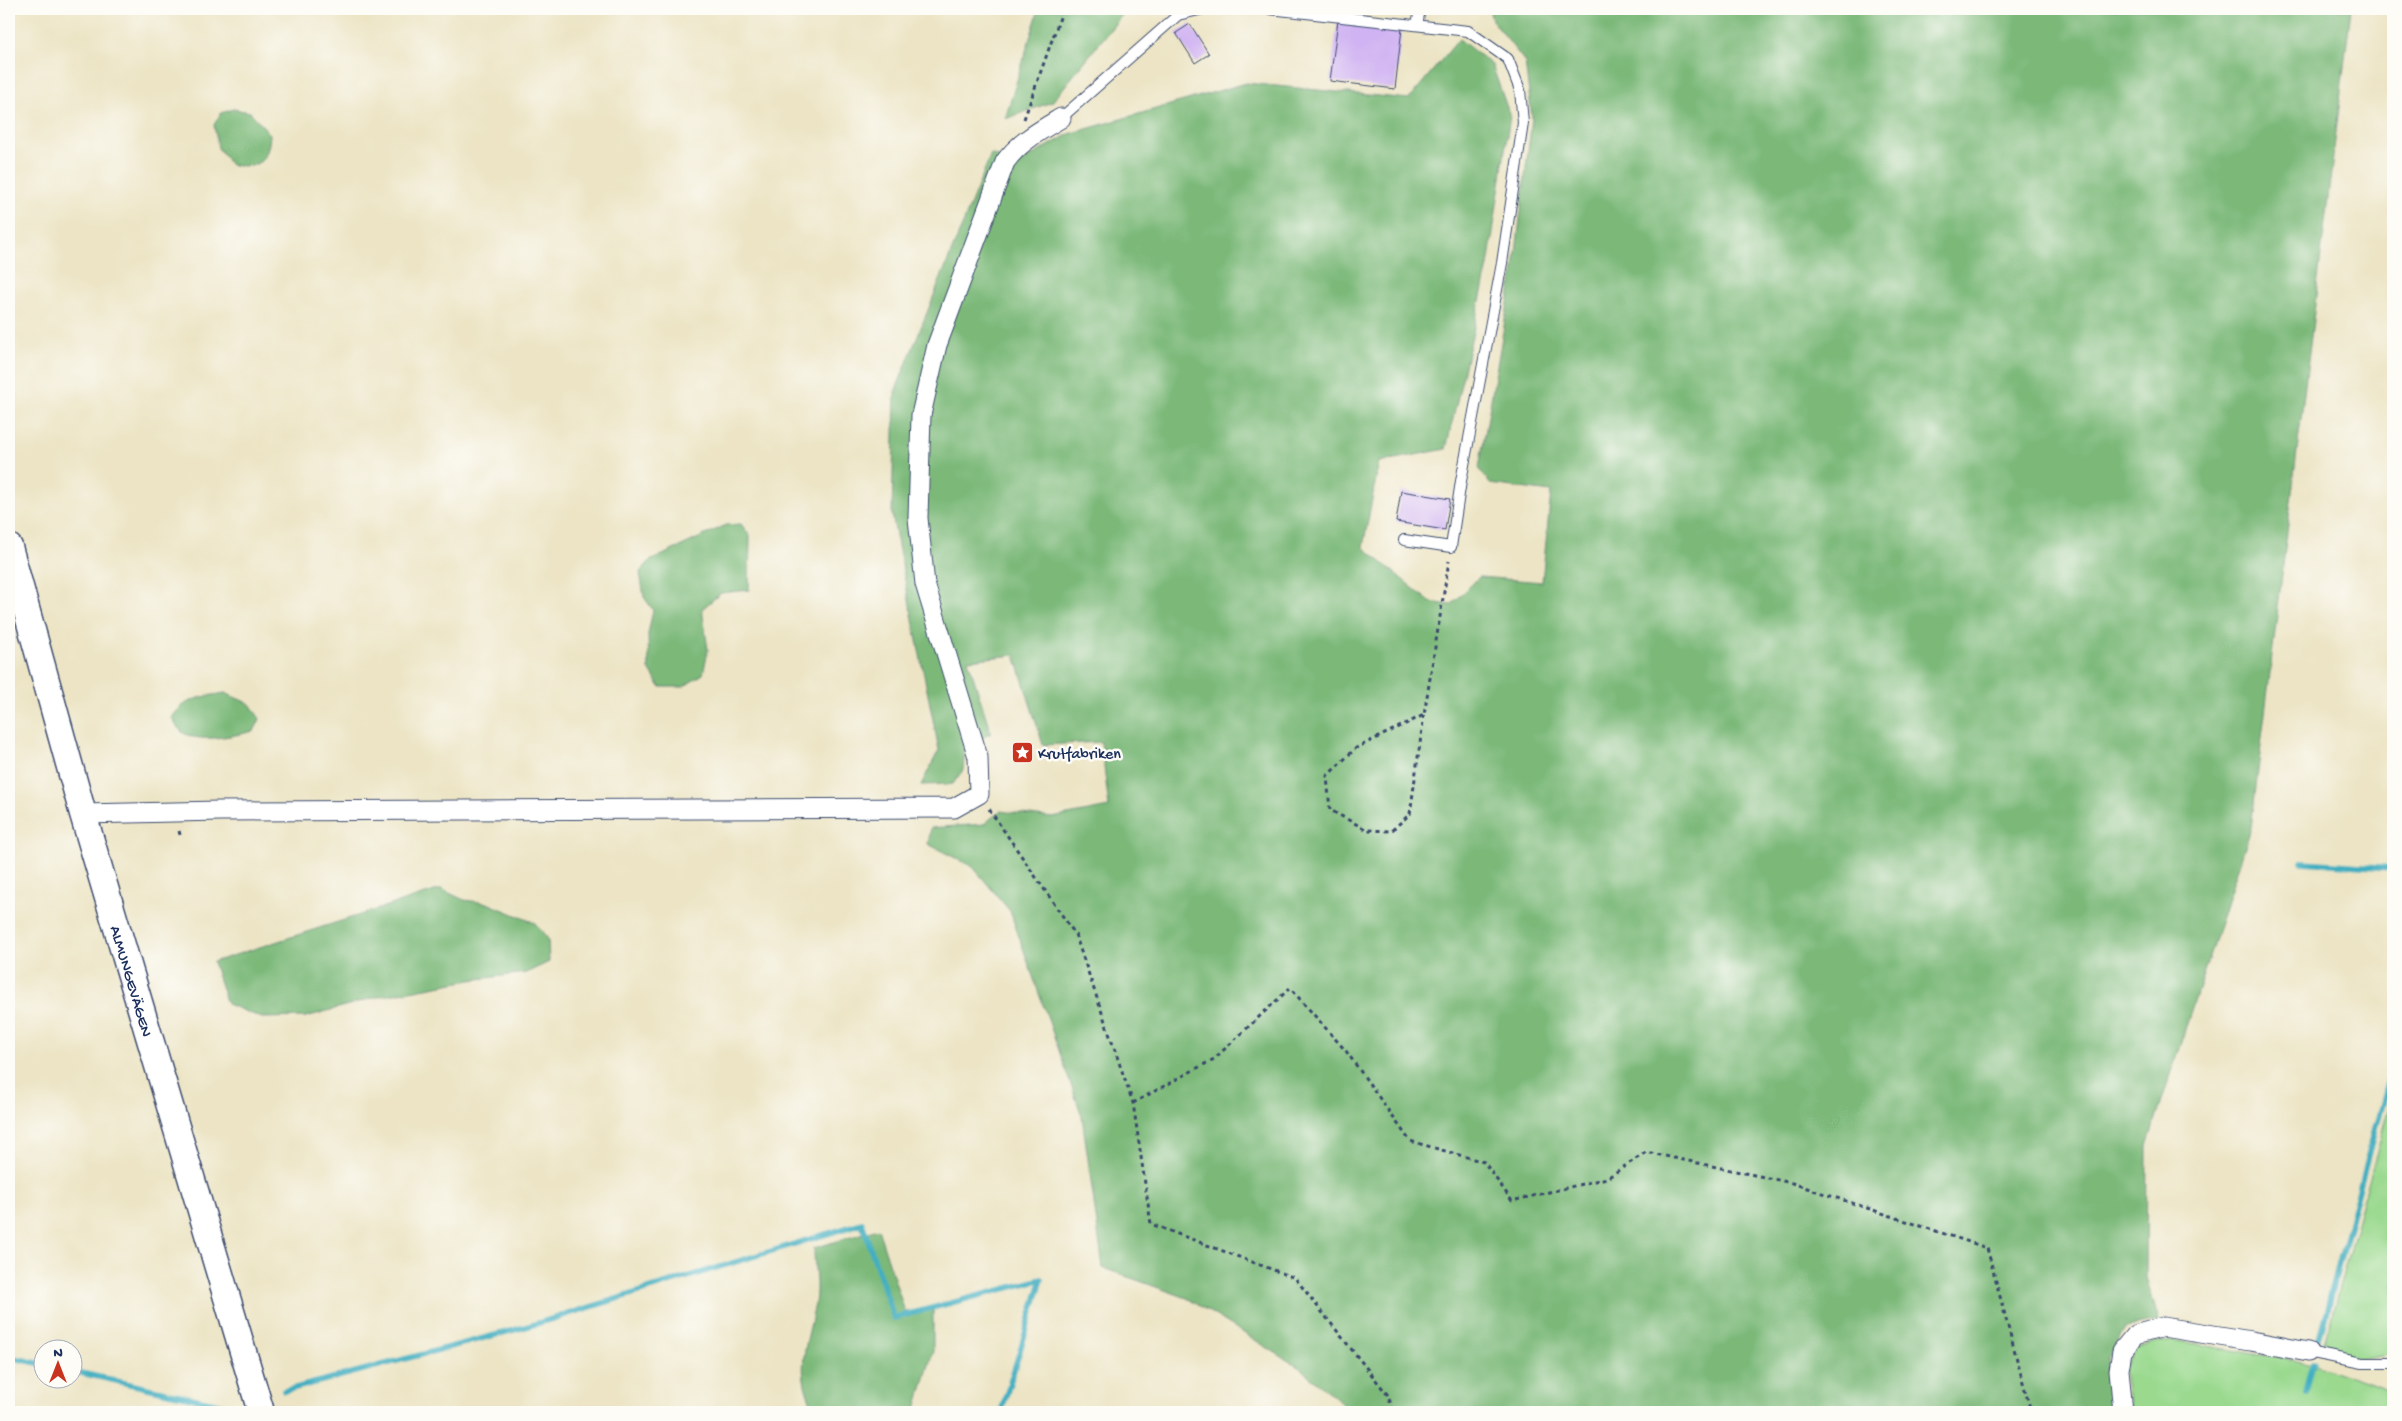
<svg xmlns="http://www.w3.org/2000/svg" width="2402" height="1421" font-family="'Gochi Hand',sans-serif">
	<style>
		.green { fill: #9ad98e; stroke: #5a8476 }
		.forest { fill: #7bb979; stroke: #4b746c }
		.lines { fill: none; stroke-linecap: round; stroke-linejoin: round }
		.stream { stroke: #43afc1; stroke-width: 5.5 }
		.building { fill: #d0b3f2 }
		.lane-casing { stroke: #3a4a6d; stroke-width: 12 }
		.street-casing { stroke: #3a4a6d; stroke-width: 21 }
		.secondary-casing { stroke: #3a4a6d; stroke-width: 29 }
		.path { stroke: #3a4a6d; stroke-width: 3; stroke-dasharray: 4 4; stroke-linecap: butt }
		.lane { stroke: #fff; stroke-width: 10 }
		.street { stroke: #fff; stroke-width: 19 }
		.secondary { stroke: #fff; stroke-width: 26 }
		.labels { text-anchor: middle; stroke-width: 5; stroke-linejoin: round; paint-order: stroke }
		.poi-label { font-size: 16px; fill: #1b2f5e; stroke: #fdfcf7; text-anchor: start }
		.street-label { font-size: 16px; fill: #1b2f5e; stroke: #fdfcf7 }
	</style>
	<rect width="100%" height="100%" fill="#fdfcf7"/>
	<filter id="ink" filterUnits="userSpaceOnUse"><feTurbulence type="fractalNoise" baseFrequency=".02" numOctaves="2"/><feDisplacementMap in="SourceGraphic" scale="10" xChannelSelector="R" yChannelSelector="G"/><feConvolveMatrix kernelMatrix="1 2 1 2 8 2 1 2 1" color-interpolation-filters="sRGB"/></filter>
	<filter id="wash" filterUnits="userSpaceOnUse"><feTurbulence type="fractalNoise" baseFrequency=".0096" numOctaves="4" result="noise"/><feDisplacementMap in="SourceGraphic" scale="20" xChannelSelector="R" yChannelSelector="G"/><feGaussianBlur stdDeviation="1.12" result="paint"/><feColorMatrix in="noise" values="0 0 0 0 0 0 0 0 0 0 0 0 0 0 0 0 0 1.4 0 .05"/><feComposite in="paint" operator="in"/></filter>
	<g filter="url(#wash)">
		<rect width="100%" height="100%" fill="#ece4c4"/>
		<!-- green -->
		<g class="green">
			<path d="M 2393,1093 L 2393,1353 L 2361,1359 L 2322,1350 Z"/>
			<path d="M 2172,1340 L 2314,1364 L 2393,1392 L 2393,1412 L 2130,1412 L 2124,1370 L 2135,1348 Z"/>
		</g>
		<!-- forest -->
		<g class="forest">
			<path d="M 1039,9 L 1127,9 L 1052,102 L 1005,119 Z"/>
			<path d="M 1489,9 L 2351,9 L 2251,828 L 2147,1146 L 2146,1277 L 2159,1321 L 2125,1327 L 2107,1358 L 2116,1412 L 1352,1412 L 1300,1368 L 1187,1298 L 1103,1268 L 1082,1116 L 1010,911 L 973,867 L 928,844 L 931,828 L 984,824 L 1000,811 L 1052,818 L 1109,807 L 1101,742 L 1043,745 L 1015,655 L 968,660 L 991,733 L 965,748 L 963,770 L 953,784 L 921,785 L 939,750 L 892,515 L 895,392 L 991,154 L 1017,164 L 1069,134 L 1246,83 L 1409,99 L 1459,39 L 1492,65 L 1510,116 L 1488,266 L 1446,449 L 1379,462 L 1363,547 L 1430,602 L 1451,605 L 1479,577 L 1542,582 L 1551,492 L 1490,484 L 1479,468 L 1514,269 L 1532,118 L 1525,62 L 1492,20 Z"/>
			<path d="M 233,109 L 250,112 L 270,134 C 268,163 259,168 231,165 L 218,148 L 214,125 L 221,113 Z"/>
			<path d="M 741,524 L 750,536 L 749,590 L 721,593 L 702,609 L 708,650 L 703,674 L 683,687 L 660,687 L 649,669 L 648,634 L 653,610 L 644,597 L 640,572 L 650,561 L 726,525 Z"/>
			<path d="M 225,693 L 250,704 L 260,719 L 254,731 C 236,735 196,745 181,731 C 177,728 175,722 172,718 C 185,697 203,697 225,693 Z"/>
			<path d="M 441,889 L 464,900 L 487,903 L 535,923 L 548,939 L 549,962 L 526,973 L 470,980 L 377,997 L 306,1017 L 262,1018 L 227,1004 L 213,962 Z"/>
			<path d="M 878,1229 L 905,1312 L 933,1310 L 933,1351 L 915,1412 L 816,1412 C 792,1371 808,1345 815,1303 C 818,1286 814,1266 814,1248 Z"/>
		</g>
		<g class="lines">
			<!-- stream -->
			<g class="stream">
				<path d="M 2302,862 L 2393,868"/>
				<path d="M 2318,1342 L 2393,1062"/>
				<path d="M 9,1357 L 42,1364"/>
				<path d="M 72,1371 L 227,1406"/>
				<path d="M 284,1391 L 529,1326 L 862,1223 L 894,1318 L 1042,1279 L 1001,1412"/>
				<path d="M 2306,1392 L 2313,1362"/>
			</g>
		</g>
		<g id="blocks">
			<!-- building -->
			<g class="building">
				<path d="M 1338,20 L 1402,28 L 1395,89 L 1330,81 Z"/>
				<path d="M 1190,24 L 1209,54 L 1195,63 L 1176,33 Z"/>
				<path d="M 1401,491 L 1450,499 L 1445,530 L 1396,522 Z"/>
			</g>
		</g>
	</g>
	<g filter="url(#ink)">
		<use href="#blocks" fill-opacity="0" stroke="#3a4a6d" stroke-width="1"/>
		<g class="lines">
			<defs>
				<g id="lane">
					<path d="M 1270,9 L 1468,31 L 1508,59 L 1520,90 L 1523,123 L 1502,263 L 1461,481 L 1451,547 L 1404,540"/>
					<path d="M 1417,25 L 1420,9"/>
					<path d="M 1061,118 L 1178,15 L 1203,9"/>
					<path d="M 2308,1352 L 2362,1363 L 2393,1363"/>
				</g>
				<g id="street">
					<path d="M 83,814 L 220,811 L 954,808 L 979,794 L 978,757 L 925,584 L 918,518 L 921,415 L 937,345 L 1005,162 C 1019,142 1041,130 1061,118"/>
					<path d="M 2123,1412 L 2119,1370 L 2122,1351 L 2135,1335 L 2163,1327 L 2251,1341 L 2308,1352"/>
				</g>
				<g id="secondary">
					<path id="s1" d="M 9,547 L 83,814 L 261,1412"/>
				</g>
			</defs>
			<!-- lane casing -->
			<use href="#lane" class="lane-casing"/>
			<!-- street casing -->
			<use href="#street" class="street-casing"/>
			<!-- secondary casing -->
			<use href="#secondary" class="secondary-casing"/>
			<!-- path -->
			<g class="path">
				<path d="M 1024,119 L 1063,9"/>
				<path d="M 1424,715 L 1410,814 L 1391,831 L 1367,830 L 1330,810 L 1327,776 L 1356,748 L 1424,715 L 1449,561"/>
				<path d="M 989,809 L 1075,934 L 1133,1103 L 1151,1224 L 1295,1278 L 1387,1394 L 1394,1412"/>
				<path d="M 179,831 L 181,838"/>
				<path d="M 1133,1103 L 1214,1059 L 1290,988 L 1346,1051 L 1410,1141 L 1484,1162 L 1512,1201 L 1607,1178 L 1646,1152 L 1792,1183 L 1987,1248 L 2031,1412"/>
			</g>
			<!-- lane -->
			<use href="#lane" class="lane"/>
			<!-- street -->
			<use href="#street" class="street"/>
			<!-- secondary -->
			<use href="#secondary" class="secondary"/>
		</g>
	</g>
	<!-- icons -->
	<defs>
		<symbol id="sight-square" viewBox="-11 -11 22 22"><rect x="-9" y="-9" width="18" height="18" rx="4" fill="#c8321e" stroke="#fdfcf7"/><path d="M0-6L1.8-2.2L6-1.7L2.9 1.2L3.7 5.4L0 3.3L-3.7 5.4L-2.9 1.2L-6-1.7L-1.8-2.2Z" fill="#fff"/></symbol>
	</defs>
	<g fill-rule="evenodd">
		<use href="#sight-square" x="1010" y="740" width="25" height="25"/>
	</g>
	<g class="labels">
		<!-- poi labels -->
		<g class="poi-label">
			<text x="1038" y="758">Krutfabriken</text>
		</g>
		<!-- street labels -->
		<g class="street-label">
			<text dy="6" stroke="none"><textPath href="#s1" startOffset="451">ALMUNGEVÄGEN</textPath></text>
		</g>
	</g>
	<!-- margin -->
	<rect width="2402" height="1421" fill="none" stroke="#fdfcf7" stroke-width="30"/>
	<!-- north arrow -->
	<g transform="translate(58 1364)"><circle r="24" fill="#fdfcf7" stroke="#a3aaba"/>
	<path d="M0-4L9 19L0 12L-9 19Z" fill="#c8321e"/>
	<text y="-8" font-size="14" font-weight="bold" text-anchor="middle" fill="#1b2f5e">N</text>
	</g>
</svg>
